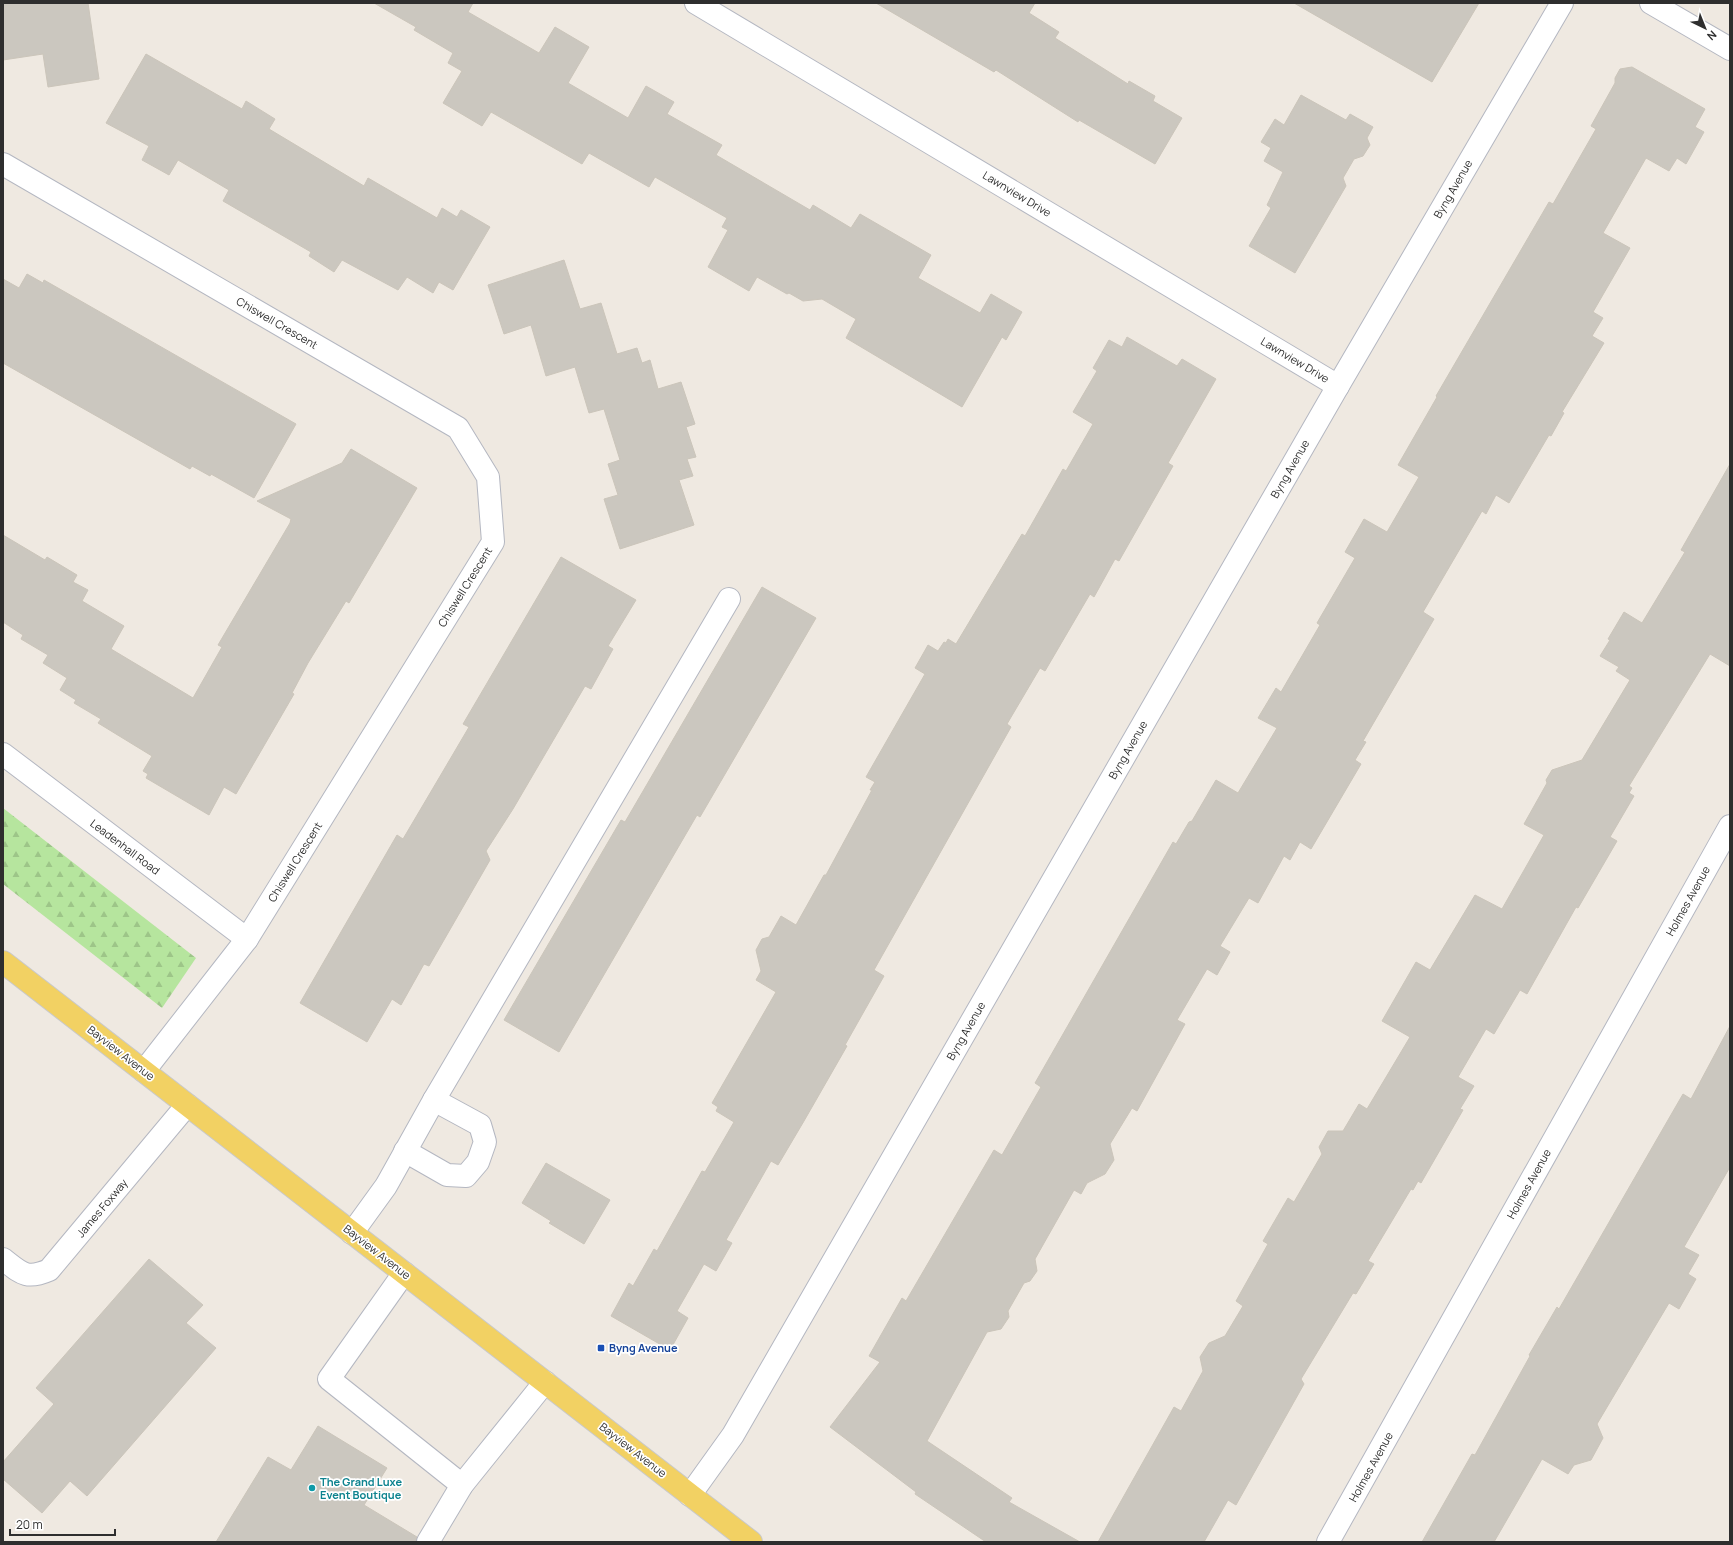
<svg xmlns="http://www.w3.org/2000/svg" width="1733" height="1545" font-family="Manrope,sans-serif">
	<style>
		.forest { fill: url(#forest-firs) }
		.building { fill: #cbc7bf; stroke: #cbc5ba }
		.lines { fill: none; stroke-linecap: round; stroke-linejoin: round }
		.minor-casing { stroke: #b4b7c1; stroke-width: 24 }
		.major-casing { stroke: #c9c9c9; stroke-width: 24 }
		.minor { stroke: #fff; stroke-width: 22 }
		.major { stroke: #f2d163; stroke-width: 22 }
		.transit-dot { fill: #1a4fb4; stroke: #fff; stroke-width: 1.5 }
		.culture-dot { fill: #0f9aa8; stroke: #fff; stroke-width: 1.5 }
		.labels { text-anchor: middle; stroke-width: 3.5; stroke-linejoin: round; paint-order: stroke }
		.street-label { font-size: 11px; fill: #2e2e2e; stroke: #fff }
		.transit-label { font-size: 11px; font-weight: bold; fill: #164399; stroke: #fff; text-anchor: start }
		.culture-label { font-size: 11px; font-weight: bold; fill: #0d838f; stroke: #fff; text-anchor: start }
	</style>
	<defs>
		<pattern id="forest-firs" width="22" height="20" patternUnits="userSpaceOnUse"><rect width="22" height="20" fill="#b6e59e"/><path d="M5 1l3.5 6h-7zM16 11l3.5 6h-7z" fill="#9dc588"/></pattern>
	</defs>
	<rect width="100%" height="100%" fill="#efe9e1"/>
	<!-- forest -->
	<path class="forest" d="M 3,808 L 196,958 L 162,1008 L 3,884 Z"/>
	<!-- building -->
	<g class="building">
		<path d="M 3,3 L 88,3 L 99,79 L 48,87 L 43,54 L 3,60 Z"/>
		<path d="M 374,3 L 473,3 L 468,12 L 539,53 L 555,27 L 589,47 L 568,83 L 628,118 L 646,86 L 674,102 L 667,114 L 722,145 L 716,155 L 810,210 L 813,205 L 851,228 L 860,214 L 931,255 L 918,278 L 980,313 L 991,294 L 1022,312 L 1006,340 L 1002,337 L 962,407 L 846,338 L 856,319 L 822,299 L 803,301 L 789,293 L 787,294 L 757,277 L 749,291 L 708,267 L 728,230 L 722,227 L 727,218 L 655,177 L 649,187 L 589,153 L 582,164 L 491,112 L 482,126 L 443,103 L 462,71 L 448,63 L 453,53 L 414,30 L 416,27 Z"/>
		<path d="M 876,3 L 1035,3 L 1029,13 L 1059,32 L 1055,38 L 1128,84 L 1129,81 L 1155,96 L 1153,101 L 1182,118 L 1155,164 L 1079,120 L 1078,122 L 996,70 L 994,72 Z"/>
		<path d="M 1294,3 L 1479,3 L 1432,82 Z"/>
		<path d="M 146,54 L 242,109 L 246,101 L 275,119 L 269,129 L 364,186 L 368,178 L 437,218 L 442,208 L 457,217 L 461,210 L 490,227 L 453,290 L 439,282 L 433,293 L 407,277 L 398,290 L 342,260 L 334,272 L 309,256 L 311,252 L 223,201 L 229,190 L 178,160 L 169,175 L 142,160 L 149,146 L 106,123 Z"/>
		<path d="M 1632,67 L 1705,109 L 1695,127 L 1704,132 L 1686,164 L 1677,158 L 1669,171 L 1646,158 L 1603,233 L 1630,248 L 1593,312 L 1603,318 L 1592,336 L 1604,343 L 1562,412 L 1564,413 L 1551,436 L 1549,435 L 1509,503 L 1496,495 L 1486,514 L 1482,511 L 1423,612 L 1434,619 L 1363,741 L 1366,742 L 1355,760 L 1361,764 L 1311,849 L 1300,842 L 1290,860 L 1284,856 L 1258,903 L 1249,898 L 1220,946 L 1230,952 L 1217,975 L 1207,969 L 1177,1020 L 1185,1024 L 1137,1111 L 1132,1108 L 1110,1144 L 1114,1160 L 1105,1174 L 1087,1183 L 1081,1194 L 1074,1190 L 1035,1259 L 1037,1271 L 1030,1281 L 1024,1283 L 1008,1311 L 1009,1317 L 1001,1329 L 987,1332 L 927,1441 L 1012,1498 L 1009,1502 L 1080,1542 L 986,1542 L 915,1494 L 916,1492 L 830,1427 L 880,1362 L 869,1356 L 902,1298 L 906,1301 L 994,1150 L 1002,1155 L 1041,1087 L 1035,1083 L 1173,842 L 1176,844 L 1189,822 L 1192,821 L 1216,780 L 1238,793 L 1277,728 L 1258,718 L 1276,688 L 1281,692 L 1320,625 L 1317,623 L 1355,558 L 1345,552 L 1364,519 L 1387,532 L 1419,477 L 1398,465 L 1437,397 L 1436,396 L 1549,202 L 1553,204 L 1596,129 L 1591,126 L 1615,83 L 1615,78 L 1620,69 Z"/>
		<path d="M 1301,95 L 1346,120 L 1350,114 L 1373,127 L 1367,138 L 1370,145 L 1363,156 L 1354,159 L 1343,178 L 1346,186 L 1295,273 L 1249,246 L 1271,208 L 1267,205 L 1283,172 L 1264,161 L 1271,148 L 1261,142 L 1275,119 L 1284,125 Z"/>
		<path d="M 564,260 L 580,309 L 601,303 L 617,354 L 637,348 L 642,363 L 650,360 L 658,389 L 681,382 L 695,424 L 686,427 L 696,457 L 687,459 L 693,476 L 679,480 L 694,525 L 620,549 L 604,499 L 618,495 L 608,464 L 620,460 L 604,409 L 589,413 L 575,367 L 546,376 L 531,325 L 504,334 L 488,285 Z"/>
		<path d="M 27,274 L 43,283 L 44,280 L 296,424 L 254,498 L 211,474 L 210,476 L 192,466 L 190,469 L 3,363 L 3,279 L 19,288 Z"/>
		<path d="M 1127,337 L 1177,366 L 1182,359 L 1216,379 L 1168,463 L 1173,466 L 1119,561 L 1115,559 L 1094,597 L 1090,594 L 1045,671 L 1040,668 L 1007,724 L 1011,727 L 874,970 L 884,976 L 845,1045 L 847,1046 L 804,1121 L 778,1165 L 771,1161 L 726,1240 L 732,1243 L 716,1271 L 704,1264 L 677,1311 L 688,1318 L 670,1350 L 611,1316 L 629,1283 L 633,1286 L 654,1249 L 657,1251 L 702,1171 L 705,1172 L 734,1122 L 716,1111 L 718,1107 L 712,1103 L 776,992 L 756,980 L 761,971 L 756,950 L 762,939 L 769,937 L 781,916 L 796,925 L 824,875 L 826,875 L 872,790 L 870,790 L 875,782 L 866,777 L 925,674 L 915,668 L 928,645 L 938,651 L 944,642 L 946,643 L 948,639 L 956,644 L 1022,534 L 1025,536 L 1063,469 L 1066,471 L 1093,424 L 1073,412 L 1097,371 L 1093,368 L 1109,340 L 1122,347 Z"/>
		<path d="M 351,449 L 417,488 L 349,603 L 346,601 L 308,663 L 292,693 L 294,694 L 236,794 L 224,787 L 209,815 L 146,778 L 148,774 L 143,771 L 152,756 L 98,723 L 101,719 L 74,703 L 76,700 L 60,690 L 67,678 L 43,663 L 48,655 L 21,639 L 23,635 L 3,622 L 3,535 L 45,560 L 47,557 L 77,575 L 73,582 L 88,590 L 82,601 L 124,626 L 111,649 L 193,698 L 222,647 L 218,645 L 290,523 L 291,519 L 257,501 L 342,463 Z"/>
		<path d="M 1730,464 L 1730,666 L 1710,654 L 1629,786 L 1632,788 L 1629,793 L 1634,796 L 1610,837 L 1617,841 L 1578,908 L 1576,907 L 1527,994 L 1520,990 L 1494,1034 L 1486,1029 L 1458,1077 L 1474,1086 L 1460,1109 L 1463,1110 L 1421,1183 L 1418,1181 L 1413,1190 L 1411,1189 L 1368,1261 L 1374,1264 L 1356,1294 L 1353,1293 L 1301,1379 L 1304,1384 L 1236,1505 L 1228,1500 L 1204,1542 L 1098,1542 L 1174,1407 L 1181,1411 L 1203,1371 L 1200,1357 L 1209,1343 L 1225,1336 L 1243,1306 L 1236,1301 L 1268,1244 L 1263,1241 L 1288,1198 L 1294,1202 L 1322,1154 L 1319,1147 L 1328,1131 L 1343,1131 L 1359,1104 L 1367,1109 L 1410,1037 L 1382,1021 L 1416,962 L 1430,970 L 1475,895 L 1502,909 L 1544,835 L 1524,824 L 1547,783 L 1546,780 L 1552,770 L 1582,760 L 1630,680 L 1616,671 L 1619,667 L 1600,656 L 1610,640 L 1608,639 L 1624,612 L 1642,623 L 1685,552 L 1681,550 Z"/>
		<path d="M 561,557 L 636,600 L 608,646 L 613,649 L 591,689 L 585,686 L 513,809 L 486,851 L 490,860 L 429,966 L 424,964 L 401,1005 L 392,999 L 367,1042 L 300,1003 L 397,835 L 403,839 L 439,778 L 469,727 L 463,724 Z"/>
		<path d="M 762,587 L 816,618 L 700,817 L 697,815 L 559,1052 L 504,1020 L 621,820 L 625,822 Z"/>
		<path d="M 1730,1026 L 1730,1167 L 1684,1247 L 1699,1255 L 1688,1274 L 1696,1279 L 1679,1309 L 1669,1303 L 1638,1355 L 1597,1424 L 1603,1438 L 1591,1460 L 1574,1465 L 1568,1474 L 1542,1459 L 1494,1542 L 1422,1542 L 1472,1454 L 1475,1455 L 1530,1356 L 1529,1355 L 1557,1307 L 1559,1309 L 1683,1094 L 1691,1099 Z"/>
		<path d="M 546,1163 L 610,1200 L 584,1244 L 549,1223 L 551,1221 L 522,1203 Z"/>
		<path d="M 149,1259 L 203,1305 L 186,1323 L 216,1348 L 87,1496 L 70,1481 L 42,1513 L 3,1479 L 3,1462 L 54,1404 L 36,1388 Z"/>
		<path d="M 318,1426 L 387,1468 L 364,1505 L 417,1537 L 416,1542 L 216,1542 L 268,1457 L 291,1470 Z"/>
	</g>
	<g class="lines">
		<defs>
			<g id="minor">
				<path d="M 696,3 L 1338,386"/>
				<path d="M 1651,3 L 1730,49"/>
				<path d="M 3,164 L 458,428 L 488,477 L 493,542 L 247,939 L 144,1071"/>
				<path d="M 3,754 L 247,939"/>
				<path d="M 405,1151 L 447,1175 L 466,1176 L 478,1162 L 485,1142 L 480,1125 L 434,1100"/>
				<path d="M 352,1233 L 386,1186 L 434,1100 L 729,599"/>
				<path d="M 3,1259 C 21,1273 26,1280 49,1270 L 187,1105"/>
				<path d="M 404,1273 L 329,1379 L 462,1485"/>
				<path d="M 690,1495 L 733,1435 L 1338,386 L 1562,3"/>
				<path d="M 428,1542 L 462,1485 L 545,1382"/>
				<path d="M 1328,1542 L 1730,826"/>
			</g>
			<path id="major" d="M 3,962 L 751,1542"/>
		</defs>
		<!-- minor casing -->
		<use href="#minor" class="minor-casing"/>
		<!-- major casing -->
		<use href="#major" class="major-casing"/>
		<!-- minor -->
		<use href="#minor" class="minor"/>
		<!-- major -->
		<use href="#major" class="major"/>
	</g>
	<!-- markers -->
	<rect class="transit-dot" x="597" y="1344" width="8" height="8" rx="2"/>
	<circle class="culture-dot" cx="312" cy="1488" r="4"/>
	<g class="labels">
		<!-- street labels -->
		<g class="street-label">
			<text transform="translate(1453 189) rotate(-60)" y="4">Byng Avenue</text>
			<text transform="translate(1017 194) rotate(31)" y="4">Lawnview Drive</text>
			<text transform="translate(277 323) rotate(30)" y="4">Chiswell Crescent</text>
			<text transform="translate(1295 360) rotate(31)" y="4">Lawnview Drive</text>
			<text transform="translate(1290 469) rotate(-60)" y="4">Byng Avenue</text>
			<text transform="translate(465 587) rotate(-58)" y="4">Chiswell Crescent</text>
			<text transform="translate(1128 750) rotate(-60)" y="4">Byng Avenue</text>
			<text transform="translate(125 847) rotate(37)" y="4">Leadenhall Road</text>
			<text transform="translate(295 862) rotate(-58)" y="4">Chiswell Crescent</text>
			<text transform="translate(1688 901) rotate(-61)" y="4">Holmes Avenue</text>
			<text transform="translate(966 1031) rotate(-60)" y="4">Byng Avenue</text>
			<text transform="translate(121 1053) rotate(38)" y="4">Bayview Avenue</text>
			<text transform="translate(1529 1184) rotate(-61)" y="4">Holmes Avenue</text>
			<text transform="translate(102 1208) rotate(-50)" y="4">James Foxway</text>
			<text transform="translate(377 1252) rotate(38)" y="4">Bayview Avenue</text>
			<text transform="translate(633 1450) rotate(38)" y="4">Bayview Avenue</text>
			<text transform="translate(1371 1467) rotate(-61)" y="4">Holmes Avenue</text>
		</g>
		<!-- transit labels -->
		<g class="transit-label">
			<text x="609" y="1352">Byng Avenue</text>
		</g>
		<!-- culture labels -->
		<g class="culture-label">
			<text x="320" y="1486">The Grand Luxe<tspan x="320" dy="13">Event Boutique</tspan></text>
		</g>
	</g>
	<!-- border -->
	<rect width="1733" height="1545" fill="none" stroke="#2e2e2e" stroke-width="8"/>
	<!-- north arrow -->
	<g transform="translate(1705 28) rotate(137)" stroke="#ffffff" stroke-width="3" paint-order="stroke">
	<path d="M0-3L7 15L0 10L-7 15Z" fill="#2e2e2e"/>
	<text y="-6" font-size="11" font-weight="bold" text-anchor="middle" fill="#2e2e2e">N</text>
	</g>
	<!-- scale -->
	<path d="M10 1529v6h105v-6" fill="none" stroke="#2e2e2e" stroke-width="2"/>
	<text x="16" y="1529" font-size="12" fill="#2e2e2e" stroke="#ffffff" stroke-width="3" paint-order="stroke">20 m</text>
</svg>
